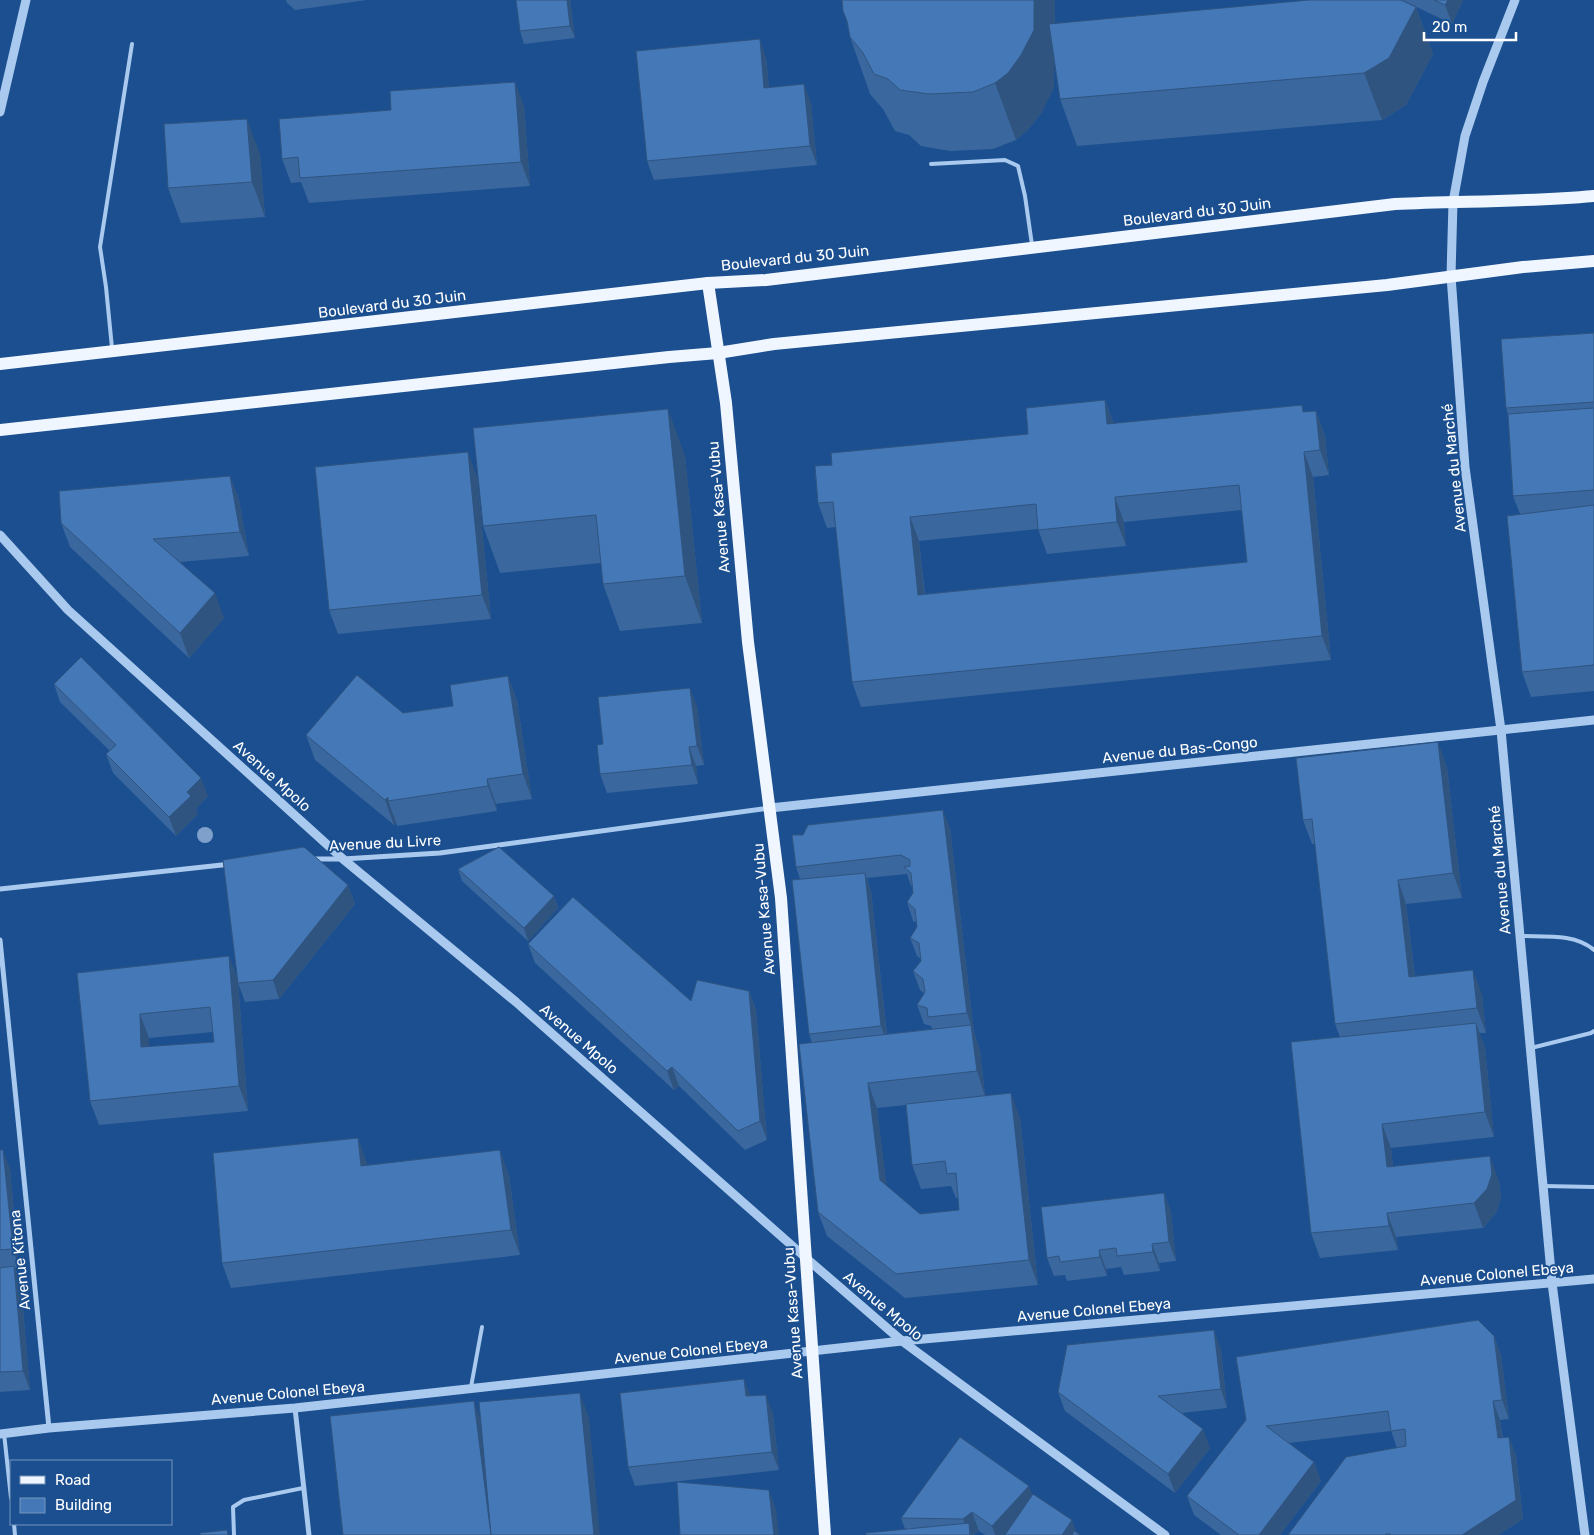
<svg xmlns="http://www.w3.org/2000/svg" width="1594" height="1535" font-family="Rubik,sans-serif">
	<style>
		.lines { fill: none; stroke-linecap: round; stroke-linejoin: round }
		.service { stroke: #a9c9ee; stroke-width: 4 }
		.minor { stroke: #a9c9ee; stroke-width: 5 }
		.tertiary { stroke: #a9c9ee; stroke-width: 9 }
		.primary { stroke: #f0f6ff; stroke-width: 12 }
		.tree { fill: #7ea0ca }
		.wall { fill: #3a679d; fill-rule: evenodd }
		.shaded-wall { fill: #305480 }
		.building { fill: #4478b7; stroke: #305480; fill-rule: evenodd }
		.labels { text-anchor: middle; stroke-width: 4; stroke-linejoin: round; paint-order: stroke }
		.street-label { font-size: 15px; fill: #fff; stroke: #1b4f8f }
	</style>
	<rect width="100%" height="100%" fill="#1b4f8f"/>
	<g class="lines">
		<!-- service -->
		<g class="service">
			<path d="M 931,164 L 1005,160 L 1018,166 L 1025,196 L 1032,245"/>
			<path d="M 112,348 L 106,287 L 100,247 L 132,44"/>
			<path d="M 1520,936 C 1544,937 1575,933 1594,950"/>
			<path d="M 1531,1048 L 1591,1033 L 1594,1031"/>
			<path d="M 1543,1186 L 1594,1187"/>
			<path d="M 471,1387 L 482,1327"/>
			<path d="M 4,1433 L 11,1498"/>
			<path d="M 14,1524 L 15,1535"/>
			<path d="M 234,1535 L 233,1507 L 244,1500 L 303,1488"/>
		</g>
		<!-- minor -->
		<g class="minor">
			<path d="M 311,859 L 343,859 L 440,853 L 769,808"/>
			<path d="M 0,889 L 231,864"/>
			<path d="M 0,940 L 49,1428"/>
			<path d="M 295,1408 L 309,1535"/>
		</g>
		<!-- tertiary -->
		<g class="tertiary">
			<path d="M 1515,0 L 1483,82 L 1465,136 L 1453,202 L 1451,276 L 1465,467 L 1501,730 L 1552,1283 L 1585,1535"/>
			<path d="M 0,112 L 26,0"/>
			<path d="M 0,535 L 68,610 L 343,859 L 516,1002 L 806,1258 L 902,1341 L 1165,1535"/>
			<path d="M 770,808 L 1594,720"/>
			<path d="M 0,1434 L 49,1428 L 295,1408 L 902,1341 L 1594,1279"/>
		</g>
		<!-- primary -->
		<g class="primary">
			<path d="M 708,283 L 726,403 L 748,642 L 781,898 L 825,1535"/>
			<path d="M 0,364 L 708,283 L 766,280 L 1395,204 C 1462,201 1528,202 1594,196"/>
			<path d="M 0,430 L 669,357 L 718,353 L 774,344 L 1387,285 L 1523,267 L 1594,261"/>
		</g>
	</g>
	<!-- trees -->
	<circle class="tree" cx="205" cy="835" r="8"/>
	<!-- wall -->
	<g class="wall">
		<path d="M 286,0 L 367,0 L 295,10 L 287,3 Z"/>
		<path d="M 516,0 L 570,0 L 575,38 L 524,44 L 520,31 Z"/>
		<path d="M 842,0 L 1055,0 L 1055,24 L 1416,7 L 1433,54 L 1406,105 L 1382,120 L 1077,146 L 1060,99 L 1054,59 L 1054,87 L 1042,112 L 1028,130 L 1016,140 L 993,149 L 950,151 L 921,146 L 909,135 L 895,131 L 883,109 L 870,94 L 850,37 L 848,22 Z"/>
		<path d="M 1402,0 L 1463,0 L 1452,24 Z"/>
		<path d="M 766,58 L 769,87 L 811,103 L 817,165 L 654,180 L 647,161 Z"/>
		<path d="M 524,106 L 530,186 L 309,203 L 301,182 L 291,183 L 282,159 Z"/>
		<path d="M 260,154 L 265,217 L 181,223 L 168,188 Z"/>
		<path d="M 1594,333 L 1594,691 L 1531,697 L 1522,672 L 1520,514 L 1513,496 L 1508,414 L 1506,408 Z"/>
		<path d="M 1105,400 L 1114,424 L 1316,411 L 1325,436 L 1329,475 L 1313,477 L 1331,660 L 861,707 L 852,682 L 836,527 L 827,528 L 818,503 L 832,465 L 1028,434 ZM 1242,510 L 1247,562 L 925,594 L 919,541 L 1038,529 L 1047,554 L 1126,546 L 1124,522 Z"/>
		<path d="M 685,456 L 702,623 L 620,631 L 603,584 L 601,563 L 500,573 L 483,526 Z"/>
		<path d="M 230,476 L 239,500 L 249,556 L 180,562 L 224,618 L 189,658 L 70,547 L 61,523 Z"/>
		<path d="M 477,477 L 491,619 L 338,634 L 329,610 Z"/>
		<path d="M 508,676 L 517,701 L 532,799 L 496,804 L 497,811 L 397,826 L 396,822 L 394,825 L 315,760 L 306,735 L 403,713 L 453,706 Z"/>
		<path d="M 54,684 L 208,796 L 196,809 L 198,814 L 176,836 L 113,773 L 106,754 L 110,751 L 60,702 Z"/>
		<path d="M 697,706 L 704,765 L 696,766 L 698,784 L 607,793 L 600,774 L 603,744 Z"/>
		<path d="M 1447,767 L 1462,898 L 1406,904 L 1415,976 L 1482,994 L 1486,1033 L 1479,1033 L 1485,1048 L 1494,1137 L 1391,1148 L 1393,1166 L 1499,1181 L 1501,1198 L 1496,1213 L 1483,1228 L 1396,1237 L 1398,1250 L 1320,1258 L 1311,1233 L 1340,1037 L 1335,1024 L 1315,844 L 1312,844 L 1303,820 Z"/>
		<path d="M 950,828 L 974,1032 L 980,1050 L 985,1096 L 1020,1118 L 1038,1285 L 905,1298 L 827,1236 L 818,1212 L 812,1043 L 809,1034 L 800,879 L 796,867 ZM 907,874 L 911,886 L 913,887 L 913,893 L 907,902 L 913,921 L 917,923 L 917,927 L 910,938 L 917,956 L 921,959 L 921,961 L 913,971 L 920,990 L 924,993 L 917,1005 L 924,1024 L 931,1026 L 932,1029 L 887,1034 L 871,891 L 867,878 ZM 906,1105 L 912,1165 L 921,1189 L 951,1186 L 956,1198 L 958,1198 L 959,1210 L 920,1214 L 886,1185 L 877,1108 Z"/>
		<path d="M 458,869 L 554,896 L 558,908 L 528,941 L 462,881 Z"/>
		<path d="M 348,885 L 355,904 L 279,999 L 245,1002 L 238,983 Z"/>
		<path d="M 528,944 L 691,1001 L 749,991 L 756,1010 L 767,1140 L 745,1150 L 679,1086 L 674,1090 L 535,963 Z"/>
		<path d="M 229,956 L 238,981 L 248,1111 L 99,1125 L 90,1101 L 77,973 ZM 213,1032 L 214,1042 L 149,1047 L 149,1038 Z"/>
		<path d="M 358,1138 L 367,1165 L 509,1175 L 520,1255 L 231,1288 L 222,1263 Z"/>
		<path d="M 0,1150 L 10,1169 L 19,1268 L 15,1268 L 21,1285 L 30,1390 L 0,1392 Z"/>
		<path d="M 1164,1193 L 1171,1212 L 1176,1261 L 1159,1263 L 1160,1271 L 1124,1275 L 1121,1267 L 1106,1269 L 1107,1276 L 1067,1281 L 1065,1275 L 1054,1276 L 1047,1258 Z"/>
		<path d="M 1494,1336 L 1501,1355 L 1509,1419 L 1500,1420 L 1503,1438 L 1509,1437 L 1516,1456 L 1523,1519 L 1498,1535 L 1288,1535 L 1397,1448 L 1391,1431 L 1289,1443 L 1314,1462 L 1321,1481 L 1280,1535 L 1221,1535 L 1194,1515 L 1187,1496 L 1246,1420 Z"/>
		<path d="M 1221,1349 L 1227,1408 L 1182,1413 L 1210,1448 L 1175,1493 L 1065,1411 L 1058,1392 Z"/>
		<path d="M 773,1413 L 779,1470 L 635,1486 L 628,1467 Z"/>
		<path d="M 1029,1486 L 1032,1496 L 1080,1535 L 985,1535 L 979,1531 L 973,1535 L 905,1529 L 901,1518 Z"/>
	</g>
	<!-- shaded-wall -->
	<g class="shaded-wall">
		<path d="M 567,0 L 570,0 L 575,38 L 570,26 Z"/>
		<path d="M 1034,0 L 1055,0 L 1054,87 L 1042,112 L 1028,130 L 1016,140 L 995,83 Z"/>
		<path d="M 1448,0 L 1463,0 L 1452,24 L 1445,5 Z"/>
		<path d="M 1416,7 L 1433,54 L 1406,105 L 1382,120 L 1364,73 Z"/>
		<path d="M 760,39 L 766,58 L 771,106 L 764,88 Z"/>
		<path d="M 515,82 L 524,106 L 530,186 L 521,162 Z"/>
		<path d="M 804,84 L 811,103 L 817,165 L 810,146 Z"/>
		<path d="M 247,119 L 260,154 L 265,217 L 252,182 Z"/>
		<path d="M 1105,400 L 1114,425 L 1107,424 Z"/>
		<path d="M 668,409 L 685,456 L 702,623 L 685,576 Z"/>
		<path d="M 1316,411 L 1325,436 L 1329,475 L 1320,450 Z"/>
		<path d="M 468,452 L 477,477 L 491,619 L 482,595 Z"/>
		<path d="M 1304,452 L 1313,477 L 1331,660 L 1322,636 Z"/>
		<path d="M 230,476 L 239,500 L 249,556 L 240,532 Z"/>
		<path d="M 1115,497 L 1124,522 L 1126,546 L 1117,522 Z"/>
		<path d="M 910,517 L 919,541 L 927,620 L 918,595 Z"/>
		<path d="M 215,593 L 224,618 L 189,658 L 180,633 Z"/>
		<path d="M 508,676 L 517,701 L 532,799 L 523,774 Z"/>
		<path d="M 690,688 L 697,706 L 704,765 L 697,746 Z"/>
		<path d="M 1438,742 L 1447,767 L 1462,898 L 1453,873 Z"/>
		<path d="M 689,747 L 696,766 L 698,784 L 692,765 Z"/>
		<path d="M 201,778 L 208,796 L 196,809 L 198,814 L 176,836 L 169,817 L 187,792 Z"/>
		<path d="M 487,779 L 496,804 L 497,811 L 488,786 Z"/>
		<path d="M 388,797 L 388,801 L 396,822 L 394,825 L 385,800 Z"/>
		<path d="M 943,810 L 950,828 L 974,1032 L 980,1050 L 985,1096 L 977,1071 L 971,1025 L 967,1013 Z"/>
		<path d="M 865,873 L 871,891 L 888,1045 L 881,1026 Z"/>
		<path d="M 1398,880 L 1406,904 L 1418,1002 L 1409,977 Z"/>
		<path d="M 348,885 L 355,904 L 279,999 L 273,980 Z"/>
		<path d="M 554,896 L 558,908 L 528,941 L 524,928 Z"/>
		<path d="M 229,956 L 238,981 L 248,1111 L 239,1086 Z"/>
		<path d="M 1473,970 L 1482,994 L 1486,1033 L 1477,1008 Z"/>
		<path d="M 749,991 L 756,1010 L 767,1140 L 760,1121 Z"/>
		<path d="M 140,1014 L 149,1038 L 150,1072 L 141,1047 Z"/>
		<path d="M 1476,1023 L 1485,1048 L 1494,1137 L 1485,1112 Z"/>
		<path d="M 672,1067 L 679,1086 L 674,1090 L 667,1071 Z"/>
		<path d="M 868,1083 L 877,1108 L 889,1204 L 880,1180 Z"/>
		<path d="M 1011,1093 L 1020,1118 L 1038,1285 L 1029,1260 Z"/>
		<path d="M 1382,1124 L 1391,1148 L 1396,1191 L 1387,1167 Z"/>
		<path d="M 358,1138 L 367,1163 L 370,1190 L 361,1166 Z"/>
		<path d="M 3,1150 L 10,1169 L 19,1268 L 13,1249 Z"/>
		<path d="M 500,1150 L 509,1175 L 520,1255 L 511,1230 Z"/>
		<path d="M 1490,1156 L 1499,1181 L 1501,1198 L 1496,1213 L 1483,1228 L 1474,1203 Z"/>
		<path d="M 1164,1193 L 1171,1212 L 1176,1261 L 1169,1242 Z"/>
		<path d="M 1387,1213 L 1396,1237 L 1398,1250 L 1389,1226 Z"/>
		<path d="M 1152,1244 L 1159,1263 L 1160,1271 L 1153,1252 Z"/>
		<path d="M 1099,1250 L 1106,1269 L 1107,1276 L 1100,1257 Z"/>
		<path d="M 14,1266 L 21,1285 L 30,1390 L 23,1371 Z"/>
		<path d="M 1214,1330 L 1221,1349 L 1227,1408 L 1221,1389 Z"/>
		<path d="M 1494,1336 L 1501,1355 L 1509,1419 L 1502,1400 Z"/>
		<path d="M 744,1379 L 751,1398 L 746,1396 Z"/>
		<path d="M 580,1393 L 589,1418 L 600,1535 L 594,1535 Z"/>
		<path d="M 766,1395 L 773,1413 L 779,1470 L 772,1452 Z"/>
		<path d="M 474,1401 L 483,1426 L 491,1535 Z"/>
		<path d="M 1493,1401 L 1500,1420 L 1505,1457 L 1498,1438 Z"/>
		<path d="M 1203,1429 L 1210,1448 L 1175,1493 L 1168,1474 Z"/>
		<path d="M 1509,1437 L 1516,1456 L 1523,1519 L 1498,1535 L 1462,1535 Z"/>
		<path d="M 1314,1462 L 1321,1481 L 1280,1535 L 1259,1535 Z"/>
		<path d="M 1029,1486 L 1036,1505 L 1008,1535 L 995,1535 L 992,1526 Z"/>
		<path d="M 769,1490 L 776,1509 L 779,1535 L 774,1535 Z"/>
		<path d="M 972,1512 L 979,1531 L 973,1535 L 969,1535 L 963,1519 Z"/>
		<path d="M 1072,1520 L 1077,1533 L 1075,1535 L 1062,1535 Z"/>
	</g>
	<!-- building -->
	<g class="building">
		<path d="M 516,0 L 567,0 L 570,26 L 520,31 Z"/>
		<path d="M 842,0 L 1034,0 L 1034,30 L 1021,55 L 1008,73 L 995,83 L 973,92 L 929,94 L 900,90 L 888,79 L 874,74 L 863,53 L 850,37 L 847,21 L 843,11 Z"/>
		<path d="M 1309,0 L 1401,0 L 1416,7 L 1389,58 L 1364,73 L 1060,99 L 1049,24 Z"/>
		<path d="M 1434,0 L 1448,0 L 1445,5 Z"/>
		<path d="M 760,39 L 764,88 L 804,84 L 810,146 L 647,161 L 636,51 Z"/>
		<path d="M 515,82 L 521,162 L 300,178 L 298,157 L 282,159 L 279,119 L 391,110 L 390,91 Z"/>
		<path d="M 247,119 L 252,182 L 168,188 L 164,124 Z"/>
		<path d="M 1594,333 L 1594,402 L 1506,408 L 1501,339 Z"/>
		<path d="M 1105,400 L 1107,424 L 1302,405 L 1303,412 L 1316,411 L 1320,450 L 1304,452 L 1322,636 L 852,682 L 833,502 L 818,503 L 815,466 L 832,465 L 831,453 L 1028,434 L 1026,408 ZM 1239,485 L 1247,562 L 918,595 L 910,517 L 1036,504 L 1038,530 L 1117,522 L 1115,497 Z"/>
		<path d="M 1594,408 L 1594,490 L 1513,496 L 1508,414 Z"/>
		<path d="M 668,409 L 685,576 L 603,584 L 596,515 L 483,526 L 473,428 Z"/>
		<path d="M 468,452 L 482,595 L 329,610 L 315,467 Z"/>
		<path d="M 230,476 L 240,532 L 153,539 L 215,593 L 180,633 L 61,523 L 59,491 Z"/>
		<path d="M 1594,505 L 1594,665 L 1522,672 L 1507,516 Z"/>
		<path d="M 81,657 L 201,778 L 187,792 L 191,796 L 169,817 L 106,754 L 116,745 L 54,684 Z"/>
		<path d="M 357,675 L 403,713 L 453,706 L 450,685 L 508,676 L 523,774 L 487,779 L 488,786 L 388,801 L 388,797 L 385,800 L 306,735 Z"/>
		<path d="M 690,688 L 697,746 L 689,747 L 692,765 L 600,774 L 597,745 L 603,744 L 598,697 Z"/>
		<path d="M 1438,742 L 1453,873 L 1398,880 L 1409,977 L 1473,970 L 1477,1008 L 1335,1024 L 1312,819 L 1303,820 L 1296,758 Z"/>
		<path d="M 943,810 L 967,1013 L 928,1017 L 927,1008 L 917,1005 L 925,992 L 923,979 L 913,971 L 921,961 L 919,943 L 910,938 L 917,927 L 915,909 L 907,902 L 913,893 L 911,873 L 904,867 L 910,866 L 910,860 L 901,855 L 796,867 L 792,835 L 803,835 L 808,825 Z"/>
		<path d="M 304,847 L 348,885 L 273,980 L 238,983 L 223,860 Z"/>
		<path d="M 499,847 L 554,896 L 524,928 L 458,869 Z"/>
		<path d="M 865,873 L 881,1026 L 809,1034 L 792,880 Z"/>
		<path d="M 573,897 L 691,1001 L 697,980 L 749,991 L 760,1121 L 738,1131 L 672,1067 L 667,1071 L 528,944 Z"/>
		<path d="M 229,956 L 239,1086 L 90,1101 L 77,973 ZM 210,1007 L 214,1042 L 141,1047 L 140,1014 Z"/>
		<path d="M 1476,1023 L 1485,1112 L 1382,1124 L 1387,1167 L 1490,1156 L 1492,1174 L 1487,1189 L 1474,1203 L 1387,1213 L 1389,1226 L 1311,1233 L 1291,1042 Z"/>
		<path d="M 971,1025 L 977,1071 L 868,1083 L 880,1180 L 920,1214 L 959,1210 L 956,1173 L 947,1174 L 945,1161 L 912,1165 L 906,1104 L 1011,1093 L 1029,1260 L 896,1274 L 818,1212 L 799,1044 Z"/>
		<path d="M 358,1138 L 361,1166 L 500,1150 L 511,1230 L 222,1263 L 213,1153 Z"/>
		<path d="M 0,1150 L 3,1150 L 13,1249 L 0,1250 Z"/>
		<path d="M 1164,1193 L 1169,1242 L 1152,1244 L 1153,1252 L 1117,1256 L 1116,1248 L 1099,1250 L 1100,1257 L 1060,1262 L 1059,1256 L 1047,1258 L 1041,1207 Z"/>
		<path d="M 14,1266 L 23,1371 L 0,1372 L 0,1268 Z"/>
		<path d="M 1478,1320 L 1494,1336 L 1502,1400 L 1493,1401 L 1498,1438 L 1509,1437 L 1516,1500 L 1462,1535 L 1390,1535 L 1390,1534 L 1386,1534 L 1385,1535 L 1288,1535 L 1346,1457 L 1406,1446 L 1405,1429 L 1391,1431 L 1388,1411 L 1266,1426 L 1314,1462 L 1259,1535 L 1239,1535 L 1187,1496 L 1246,1420 L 1236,1357 Z"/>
		<path d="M 1214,1330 L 1221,1389 L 1158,1396 L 1203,1429 L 1168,1474 L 1058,1392 L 1067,1345 Z"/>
		<path d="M 744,1379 L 746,1396 L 766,1395 L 772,1452 L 628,1467 L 620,1393 Z"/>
		<path d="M 580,1393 L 594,1535 L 491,1535 L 479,1402 Z"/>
		<path d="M 474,1401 L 491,1535 L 343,1535 L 330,1416 Z"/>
		<path d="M 960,1437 L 1029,1486 L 992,1526 L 972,1512 L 963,1519 L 901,1518 Z"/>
		<path d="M 677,1482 L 769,1490 L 774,1535 L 680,1535 Z"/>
		<path d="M 1033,1494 L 1072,1520 L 1062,1535 L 1005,1535 Z"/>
		<path d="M 969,1523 L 970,1535 L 866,1535 L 866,1533 Z"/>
		<path d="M 227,1530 L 228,1535 L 200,1535 L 200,1533 Z"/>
		<path d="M 1074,1531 L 1080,1535 L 1072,1535 Z"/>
	</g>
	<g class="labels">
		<!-- street labels -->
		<g class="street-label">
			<text transform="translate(1197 212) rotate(-7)" y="5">Boulevard du 30 Juin</text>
			<text transform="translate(795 258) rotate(-6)" y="5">Boulevard du 30 Juin</text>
			<text transform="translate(392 304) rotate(-7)" y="5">Boulevard du 30 Juin</text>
			<text transform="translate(1454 468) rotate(-96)" y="5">Avenue du Marché</text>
			<text transform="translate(719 507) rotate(-95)" y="5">Avenue Kasa-Vubu</text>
			<text transform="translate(1180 750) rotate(-6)" y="5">Avenue du Bas-Congo</text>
			<text transform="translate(272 776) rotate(42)" y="5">Avenue Mpolo</text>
			<text transform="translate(385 843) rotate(-3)" y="5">Avenue du Livre</text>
			<text transform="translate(1500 870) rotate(-95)" y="5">Avenue du Marché</text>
			<text transform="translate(764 909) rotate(-95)" y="5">Avenue Kasa-Vubu</text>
			<text transform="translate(579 1039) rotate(41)" y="5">Avenue Mpolo</text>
			<text transform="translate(20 1260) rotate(-96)" y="5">Avenue Kitona</text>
			<text transform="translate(1497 1274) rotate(-5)" y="5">Avenue Colonel Ebeya</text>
			<text transform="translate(883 1306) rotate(40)" y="5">Avenue Mpolo</text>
			<text transform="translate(1094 1310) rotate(-5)" y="5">Avenue Colonel Ebeya</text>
			<text transform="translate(793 1313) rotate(-94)" y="5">Avenue Kasa-Vubu</text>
			<text transform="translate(691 1351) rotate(-6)" y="5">Avenue Colonel Ebeya</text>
			<text transform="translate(288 1393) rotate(-5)" y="5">Avenue Colonel Ebeya</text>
		</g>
	</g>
	<!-- legend -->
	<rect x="10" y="1460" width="162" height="65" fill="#1b4f8f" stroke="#7695bc"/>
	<rect x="20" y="1476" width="25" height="8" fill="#f0f6ff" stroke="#7695bc"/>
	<text x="55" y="1485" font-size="15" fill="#ffffff">Road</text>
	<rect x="20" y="1498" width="25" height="15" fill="#4478b7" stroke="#7695bc"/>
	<text x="55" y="1510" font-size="15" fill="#ffffff">Building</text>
	<!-- scale -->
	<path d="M1424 32v8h92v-8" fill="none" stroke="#ffffff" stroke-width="2.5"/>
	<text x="1432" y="32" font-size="15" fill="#ffffff" stroke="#1b4f8f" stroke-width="4" paint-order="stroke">20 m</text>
</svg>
